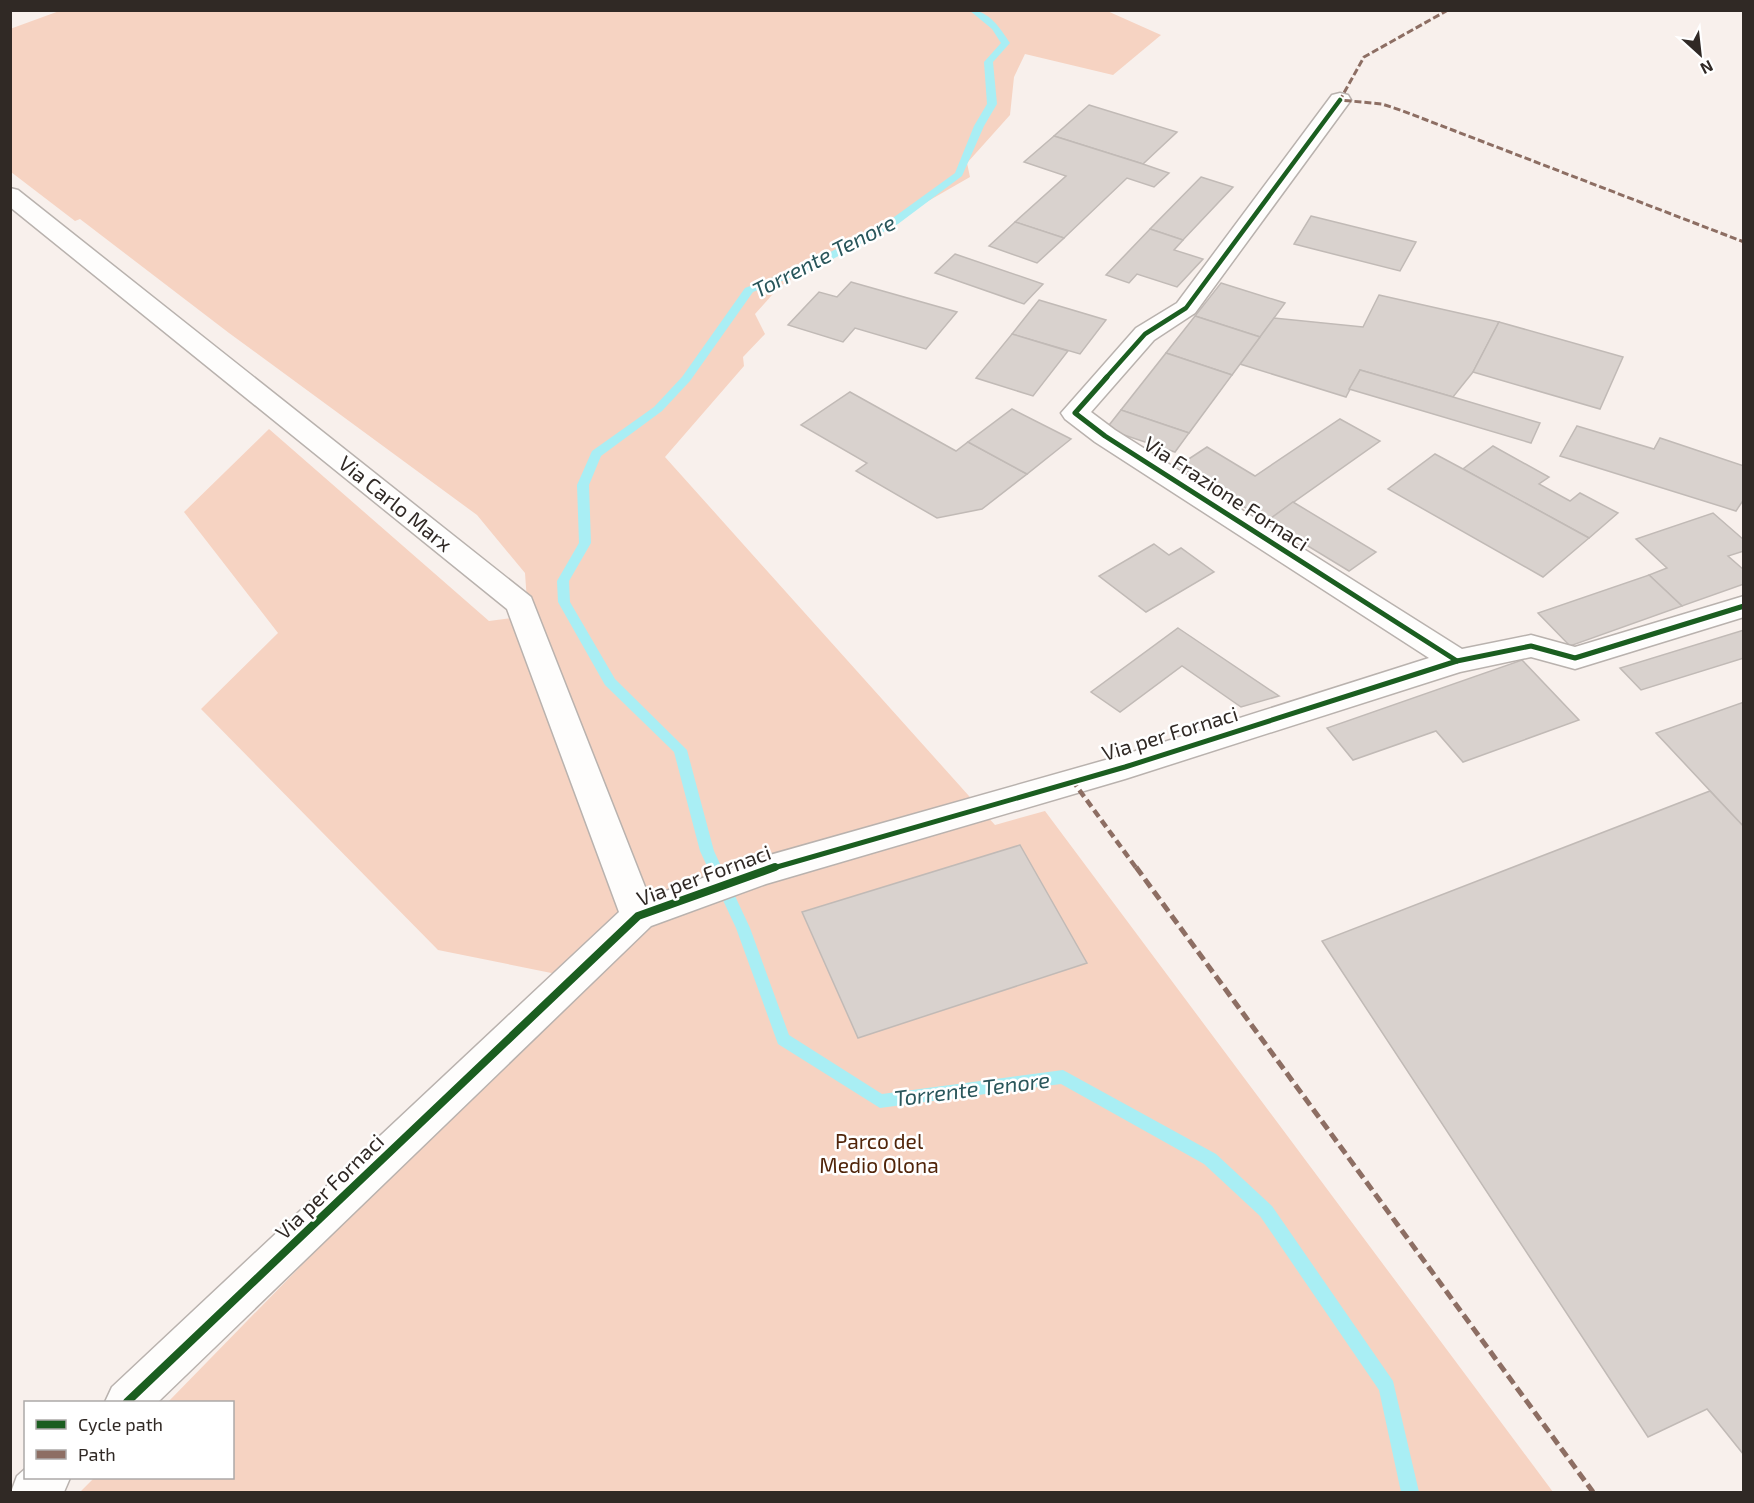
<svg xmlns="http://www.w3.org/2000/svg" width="1754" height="1503" font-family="'Exo 2',sans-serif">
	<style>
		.green { fill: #f6d3c2 }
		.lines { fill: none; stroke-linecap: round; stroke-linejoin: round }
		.stream { fill: #a9eef4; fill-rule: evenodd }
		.building { fill: #d9d2ce; stroke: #c1bab6; stroke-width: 1.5 }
		.minor-casing { stroke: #b9b2ae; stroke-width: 3 }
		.minor { fill: #fefdfc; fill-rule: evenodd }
		.quiet-far2 { stroke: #8d6e63; stroke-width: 3; stroke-dasharray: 7 3; stroke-linecap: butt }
		.quiet-far1 { stroke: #8d6e63; stroke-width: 4.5; stroke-dasharray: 8 4.5; stroke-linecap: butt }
		.quiet { stroke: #8d6e63; stroke-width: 5; stroke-dasharray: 10 5; stroke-linecap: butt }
		.cycleway-far2-casing { stroke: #fff; stroke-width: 8 }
		.cycleway-far1-casing { stroke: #fff; stroke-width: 9 }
		.cycleway-casing { stroke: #fff; stroke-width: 11 }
		.cycleway-far2 { stroke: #1b5e20; stroke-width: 4.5 }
		.cycleway-far1 { stroke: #1b5e20; stroke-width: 5 }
		.cycleway { stroke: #1b5e20; stroke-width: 8 }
		.labels { text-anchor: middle; stroke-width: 5; stroke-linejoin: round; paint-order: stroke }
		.street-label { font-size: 21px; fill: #302925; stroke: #fff }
		.park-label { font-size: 21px; fill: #51250a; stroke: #fff }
		.water-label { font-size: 22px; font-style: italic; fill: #29565b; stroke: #fff }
	</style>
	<rect width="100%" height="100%" fill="#f8f0ec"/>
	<!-- green -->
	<path class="green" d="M 62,10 L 1105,10 L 1161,35 L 1113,75 L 1025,54 L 1014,77 L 1010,115 L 967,163 L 970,177 L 780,286 L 755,314 L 765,334 L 743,357 L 744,366 L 665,457 L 995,825 L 1045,811 L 1553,1492 L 80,1492 L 94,1478 L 232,1478 L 232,1402 L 168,1402 L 581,979 L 438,950 L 201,709 L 278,633 L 184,512 L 269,429 L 489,621 L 528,616 L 525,573 L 477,515 L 229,333 L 80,219 L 75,221 L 11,172 L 10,29 Z"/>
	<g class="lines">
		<!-- stream -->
		<path class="stream" d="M 969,10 C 989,10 1000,28 1010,43 L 993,62 L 997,104 L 984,126 L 962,176 L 898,224 L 818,267 L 753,292 L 690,381 L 662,411 L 601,456 L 589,485 L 591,543 L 569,581 L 570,602 L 615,679 L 687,750 L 714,851 L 750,928 L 789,1035 L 882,1094 L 1063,1070 L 1216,1154 L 1272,1206 L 1393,1381 L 1419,1492 L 1401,1492 L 1379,1390 L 1260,1216 L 1204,1164 L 1061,1084 L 880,1108 L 778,1044 L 736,928 L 700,851 L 674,752 L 605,685 L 558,602 L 557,581 L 579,543 L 577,485 L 592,451 L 654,407 L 682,377 L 745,288 L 810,263 L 890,220 L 955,173 L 974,126 L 987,104 L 984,62 L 1001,43 L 992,29 Z"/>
	</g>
	<!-- building -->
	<g class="building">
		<path d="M 1089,105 L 1177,132 L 1143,164 L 1054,136 Z"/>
		<path d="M 1054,136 L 1143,164 L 1169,173 L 1154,187 L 1127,178 L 1064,238 L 1015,222 L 1066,176 L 1024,162 Z"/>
		<path d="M 1201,177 L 1233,187 L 1183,240 L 1150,229 Z"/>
		<path d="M 1311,216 L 1416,242 L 1400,271 L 1294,244 Z"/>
		<path d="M 1015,222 L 1064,238 L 1037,263 L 989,246 Z"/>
		<path d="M 1150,229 L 1183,240 L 1174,250 L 1203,259 L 1177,287 L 1137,274 L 1129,283 L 1106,275 Z"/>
		<path d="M 955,254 L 1043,284 L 1024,304 L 935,273 Z"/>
		<path d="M 851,282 L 957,312 L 926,349 L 855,328 L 843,342 L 788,325 L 819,292 L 837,297 Z"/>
		<path d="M 1221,283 L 1285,303 L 1260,337 L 1195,316 Z"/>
		<path d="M 1379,295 L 1499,322 L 1473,372 L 1453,397 L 1360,370 L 1346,397 L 1240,364 L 1274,318 L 1363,327 Z"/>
		<path d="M 1039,300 L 1106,320 L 1080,354 L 1012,334 Z"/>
		<path d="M 1195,316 L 1260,337 L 1232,375 L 1166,353 Z"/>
		<path d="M 1499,322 L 1623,357 L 1600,409 L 1473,372 Z"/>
		<path d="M 1012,334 L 1068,351 L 1033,396 L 976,378 Z"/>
		<path d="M 1166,353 L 1232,375 L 1189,433 L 1121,410 Z"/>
		<path d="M 1360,370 L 1453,397 L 1540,423 L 1531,443 L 1349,389 Z"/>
		<path d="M 850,392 L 956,451 L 968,442 L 1027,474 L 982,509 L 937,518 L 856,471 L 867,463 L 801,425 Z"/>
		<path d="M 1012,409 L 1071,439 L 1027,474 L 968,442 Z"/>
		<path d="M 1121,410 L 1189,433 L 1175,452 L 1106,429 Z"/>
		<path d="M 1340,419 L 1380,441 L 1267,521 L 1178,466 L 1207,447 L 1255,476 Z"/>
		<path d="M 1577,426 L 1654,449 L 1660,438 L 1744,466 L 1744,499 L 1736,511 L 1560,456 Z"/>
		<path d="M 1493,446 L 1549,477 L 1539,484 L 1570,501 L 1580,493 L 1618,513 L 1589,538 L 1463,469 Z"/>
		<path d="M 1435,454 L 1463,469 L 1589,538 L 1543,577 L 1388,489 Z"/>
		<path d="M 1293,502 L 1376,552 L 1349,571 L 1267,521 Z"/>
		<path d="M 1713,513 L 1744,540 L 1744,551 L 1728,556 L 1744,570 L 1744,584 L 1682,606 L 1649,575 L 1667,568 L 1636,539 Z"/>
		<path d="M 1154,544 L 1169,555 L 1181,548 L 1214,572 L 1146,612 L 1099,576 Z"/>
		<path d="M 1649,575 L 1682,606 L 1570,646 L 1538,613 Z"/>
		<path d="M 1178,628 L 1279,696 L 1241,707 L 1182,666 L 1120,712 L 1091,692 Z"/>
		<path d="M 1744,630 L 1744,658 L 1641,690 L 1620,668 Z"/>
		<path d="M 1522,660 L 1579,720 L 1463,762 L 1436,731 L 1353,760 L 1327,728 Z"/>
		<path d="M 1744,702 L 1744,827 L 1656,733 Z"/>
		<path d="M 1710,791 L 1744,827 L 1744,1455 L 1707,1409 L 1648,1437 L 1322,941 Z"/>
		<path d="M 1020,845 L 1087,963 L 858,1038 L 802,912 Z"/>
	</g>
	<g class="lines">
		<defs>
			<g id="minor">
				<path d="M 1340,93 L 1348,95 L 1351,100 L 1195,313 L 1154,340 L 1091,412 L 1115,430 L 1462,649 L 1531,635 L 1575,647 L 1744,596 L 1744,617 L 1575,669 L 1531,657 L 1460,672 L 1125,779 L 766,884 L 651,926 L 158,1402 L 105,1402 L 112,1387 L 619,912 L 507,609 L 10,207 L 10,188 L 18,190 L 531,597 L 649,897 L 759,858 L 1123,755 L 1429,658 L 1095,442 L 1065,419 L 1061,413 L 1136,328 L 1177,303 L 1332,95 Z"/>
				<path d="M 26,1468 L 26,1478 L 70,1478 L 64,1492 L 11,1492 L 17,1476 Z"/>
			</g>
		</defs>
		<!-- minor casing -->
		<use href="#minor" class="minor-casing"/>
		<!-- minor -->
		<use href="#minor" class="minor"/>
		<!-- quiet-far2 -->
		<path class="quiet-far2" d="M 1448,10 L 1364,57 L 1340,100 L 1382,104 L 1403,111 L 1744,242"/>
		<!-- quiet-far1 -->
		<path class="quiet-far1" d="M 1072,780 L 1137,869"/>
		<!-- quiet -->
		<path class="quiet" d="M 1136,867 L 1593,1492"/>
		<defs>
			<path id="cycleway-far2" d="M 1105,379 L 1145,334 L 1186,308 L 1340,100"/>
			<g id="cycleway-far1">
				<path d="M 1107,377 L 1075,413 L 1105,436 L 1457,661 L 1531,646 L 1575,658 L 1744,606"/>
				<path d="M 770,869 L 1125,767 L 1457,661"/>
			</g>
			<path id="cycleway" d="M 127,1402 L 638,916 L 775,867"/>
		</defs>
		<!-- cycleway-far2 casing -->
		<use href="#cycleway-far2" class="cycleway-far2-casing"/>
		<!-- cycleway-far1 casing -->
		<use href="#cycleway-far1" class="cycleway-far1-casing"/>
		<!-- cycleway casing -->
		<use href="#cycleway" class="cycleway-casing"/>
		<!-- cycleway-far2 -->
		<use href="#cycleway-far2" class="cycleway-far2"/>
		<!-- cycleway-far1 -->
		<use href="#cycleway-far1" class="cycleway-far1"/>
		<!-- cycleway -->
		<use href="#cycleway" class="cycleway"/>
	</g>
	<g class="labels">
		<!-- street labels -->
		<g class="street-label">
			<text transform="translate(1226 494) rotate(33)" y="7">Via Frazione Fornaci</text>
			<text transform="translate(395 504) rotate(39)" y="7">Via Carlo Marx</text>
			<text transform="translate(1170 734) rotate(-17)" y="7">Via per Fornaci</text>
			<text transform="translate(704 876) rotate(-20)" y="7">Via per Fornaci</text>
			<text transform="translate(330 1187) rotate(-44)" y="7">Via per Fornaci</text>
		</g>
		<!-- park labels -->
		<g class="park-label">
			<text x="879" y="1149">Parco del<tspan x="879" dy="24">Medio Olona</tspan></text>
		</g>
		<!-- water labels -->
		<g class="water-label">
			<text transform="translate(824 256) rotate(-27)" y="8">Torrente Tenore</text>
			<text transform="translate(972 1089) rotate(-7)" y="8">Torrente Tenore</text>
		</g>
	</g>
	<!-- border -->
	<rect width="1754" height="1503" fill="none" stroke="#302925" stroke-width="24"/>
	<!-- legend -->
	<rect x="24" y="1401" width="210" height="78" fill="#ffffff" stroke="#aca9a8" stroke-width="1.5"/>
	<rect x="36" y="1420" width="30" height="9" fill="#1b5e20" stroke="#aca9a8" stroke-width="1.5"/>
	<text x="78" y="1431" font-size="18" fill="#302925">Cycle path</text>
	<rect x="36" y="1450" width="30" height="9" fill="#8d6e63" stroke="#aca9a8" stroke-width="1.5"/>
	<text x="78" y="1461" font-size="18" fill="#302925">Path</text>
	<!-- north arrow -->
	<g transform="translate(1700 54) rotate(153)" stroke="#ffffff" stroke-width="4.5" paint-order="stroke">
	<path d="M0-4.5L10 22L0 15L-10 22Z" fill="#302925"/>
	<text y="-9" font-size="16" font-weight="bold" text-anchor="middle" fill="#302925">N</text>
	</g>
</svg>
